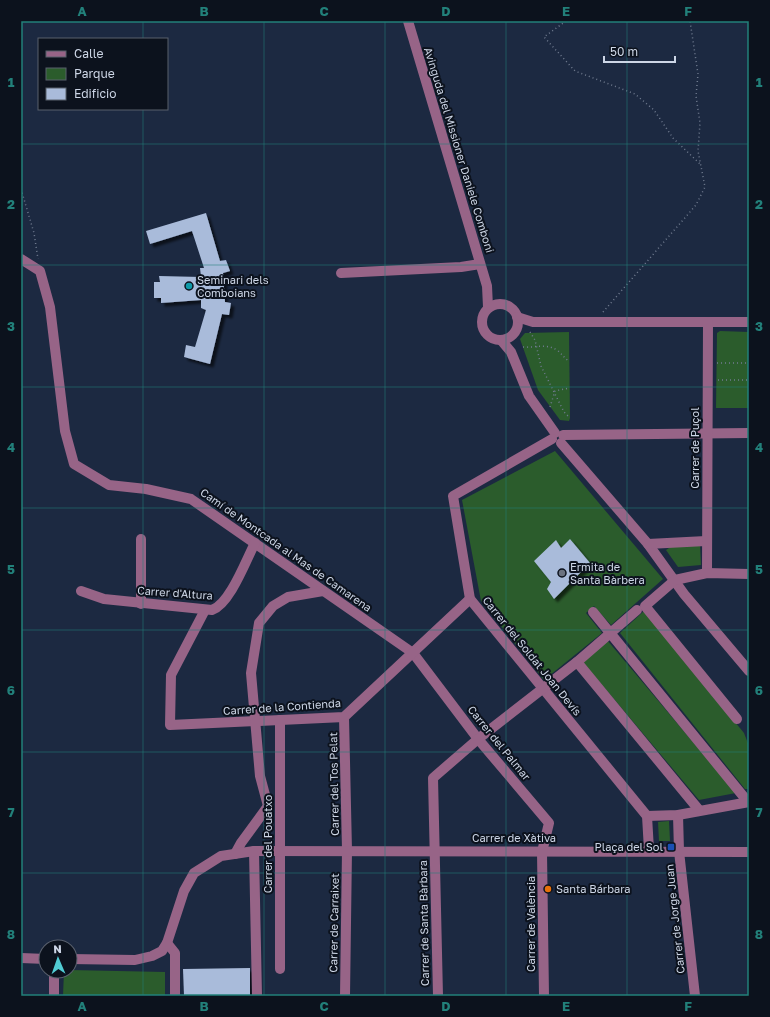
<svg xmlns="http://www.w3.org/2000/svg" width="770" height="1017" font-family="'Golos Text',sans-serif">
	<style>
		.green { fill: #2b5c2c }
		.building { fill: #a9bbda; filter: url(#shadow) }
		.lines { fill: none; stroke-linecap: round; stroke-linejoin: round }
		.path { stroke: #707b8f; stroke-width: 1.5; stroke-dasharray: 1 3; stroke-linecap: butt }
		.minor { stroke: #976487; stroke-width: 10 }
		.grid { fill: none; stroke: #22807a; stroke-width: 1; stroke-opacity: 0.55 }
		.culture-dot { fill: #0f9aa8; stroke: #0c121d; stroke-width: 1.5 }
		.worship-dot { fill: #6b7280; stroke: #0c121d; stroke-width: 1.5 }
		.transit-dot { fill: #1a4fb4; stroke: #0c121d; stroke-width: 1.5 }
		.food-dot { fill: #e8710a; stroke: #0c121d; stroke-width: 1.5 }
		.labels { text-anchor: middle; stroke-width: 4; stroke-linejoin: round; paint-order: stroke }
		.street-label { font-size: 11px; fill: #cdd6e6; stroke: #0c121d }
		.poi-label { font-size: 11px; fill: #cdd6e6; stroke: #0c121d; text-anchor: start }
		.neatline { fill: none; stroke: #22807a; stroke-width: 1.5 }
		.grid-label { font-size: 13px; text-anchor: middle; font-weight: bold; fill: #22807a }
	</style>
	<defs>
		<filter id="shadow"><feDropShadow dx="3.5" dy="3.5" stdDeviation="1" flood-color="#0009"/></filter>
	</defs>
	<rect width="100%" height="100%" fill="#1c2941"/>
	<!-- green -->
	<g class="green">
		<path d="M 720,331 L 749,332 L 749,422 L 748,408 L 716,408 L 717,333 Z"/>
		<path d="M 569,332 L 570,418 L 569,421 L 560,420 L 538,390 L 520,339 L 525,333 Z"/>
		<path d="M 555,451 L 663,579 L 611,625 L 594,606 L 586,613 L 602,633 L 544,680 L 481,601 L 462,500 Z"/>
		<path d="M 700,544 L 701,565 L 678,567 L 666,550 L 672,546 Z"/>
		<path d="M 644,611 L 744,733 L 749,746 L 749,789 L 745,789 L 620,633 Z"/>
		<path d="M 607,640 L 736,793 L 699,800 L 582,661 Z"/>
		<path d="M 669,821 L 670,841 L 659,841 L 658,822 Z"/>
		<path d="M 70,970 L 165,972 L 165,996 L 63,996 L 64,971 Z"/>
	</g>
	<!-- building -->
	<g class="building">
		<path d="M 206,213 L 220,261 L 226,260 L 230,271 L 223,273 L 225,302 L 231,303 L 229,315 L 222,314 L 210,364 L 184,357 L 186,345 L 195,347 L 206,310 L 201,308 L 201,300 L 161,303 L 161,298 L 154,298 L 154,282 L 160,282 L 159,276 L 201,277 L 200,268 L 204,268 L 192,231 L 150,244 L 146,231 Z"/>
		<path d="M 570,539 L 590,563 L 554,599 L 547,589 L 551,582 L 534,561 L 556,540 L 561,548 Z"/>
		<path d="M 250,968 L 250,996 L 184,996 L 183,969 Z"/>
	</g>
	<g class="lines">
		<!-- path -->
		<g class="path">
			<path d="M 566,21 L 544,37 L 575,71 L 635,94 L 654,110 L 673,138 L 701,165"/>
			<path d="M 21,189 L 34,233 L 38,259"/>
			<path d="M 603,312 L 696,205 L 705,187 L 698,151 L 700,123 L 696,96 L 698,74 L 690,21"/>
			<path d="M 530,332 L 535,340 L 541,366 L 564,412 L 570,418"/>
			<path d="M 523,347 C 535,348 545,343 557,350 C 562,354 564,358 569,361"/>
			<path d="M 717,363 L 749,363"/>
			<path d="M 718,380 L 749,380"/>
			<path d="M 550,407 L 555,391 L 569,388"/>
		</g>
		<!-- minor -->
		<g class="minor">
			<path d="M 408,21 L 487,286 L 488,307"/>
			<path d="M 21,259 L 40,271 L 50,307 L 65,431 L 74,464 L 109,485 L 146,489 L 191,499 L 413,653 L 478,739 L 549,823 L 542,852 L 544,996"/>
			<path d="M 341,273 L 461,267 L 480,264"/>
			<circle cx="500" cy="322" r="18"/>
			<path d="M 517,317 L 533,322 L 749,322"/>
			<path d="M 501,340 L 511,352 L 529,396 L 555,433"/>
			<path d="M 563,435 L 749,433"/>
			<path d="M 552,439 L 453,496 L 470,599 L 647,816 L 649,850"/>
			<path d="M 561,443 L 648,544 L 684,594 L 749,671"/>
			<path d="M 648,544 L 706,541"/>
			<path d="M 707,573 L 708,322"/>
			<path d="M 81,591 L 104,599 L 212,610 C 230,604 246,560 255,543"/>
			<path d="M 141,604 L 141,539"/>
			<path d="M 205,610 L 171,675 L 170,725 L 344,717 L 470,599"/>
			<path d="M 593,612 L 748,802"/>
			<path d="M 577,662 L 637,610"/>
			<path d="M 344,717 L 347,850 L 345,996"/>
			<path d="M 737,719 L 645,606 L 675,580 L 707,573 L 749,574"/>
			<path d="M 280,720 L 280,969"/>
			<path d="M 678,815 L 679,851 L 695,996"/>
			<path d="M 647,816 L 678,815 L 749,802"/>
			<path d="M 254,851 L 257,996"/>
			<path d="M 235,854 L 241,843 L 268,806 L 260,776 L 251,673 L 259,623 L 273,606 L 288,597 L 323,591"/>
			<path d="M 167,943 L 175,953 L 175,996"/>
			<path d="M 21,958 L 46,959"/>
			<path d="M 70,959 L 135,960 L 152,956 L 162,951 L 167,943 L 184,891 L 194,873 L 221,856 L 254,851 L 749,852"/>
			<path d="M 54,971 L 54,996"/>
			<path d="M 438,996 L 433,778 L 478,739 L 577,662 L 699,810"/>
		</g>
	</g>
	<!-- grid -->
	<path class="grid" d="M 143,21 L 143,39M 264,21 L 264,996M 385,21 L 385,996M 506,21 L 506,996M 627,21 L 627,996M 143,109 L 143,996M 21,144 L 749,144M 21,265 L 749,265M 21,387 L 749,387M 21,508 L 749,508M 21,630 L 749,630M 21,752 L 749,752M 21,873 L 749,873"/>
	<!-- markers -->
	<circle class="culture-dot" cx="189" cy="286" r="4"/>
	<circle class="worship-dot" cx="562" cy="573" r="4"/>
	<rect class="transit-dot" x="667" y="843" width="8" height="8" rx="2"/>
	<circle class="food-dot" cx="548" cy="889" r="4"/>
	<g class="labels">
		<!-- street labels -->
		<g class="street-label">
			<text transform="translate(459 150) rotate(73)" y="4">Avinguda del Missioner Daniele Comboni</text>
			<text transform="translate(695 448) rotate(-90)" y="4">Carrer de Puçol</text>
			<text transform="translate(286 550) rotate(35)" y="4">Camí de Montcada al Mas de Camarena</text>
			<text transform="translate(175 593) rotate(4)" y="4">Carrer d'Altura</text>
			<text transform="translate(532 656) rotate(51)" y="4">Carrer del Soldat Joan Devís</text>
			<text transform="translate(282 707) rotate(-4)" y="4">Carrer de la Contienda</text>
			<text transform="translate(499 743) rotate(51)" y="4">Carrer del Palmar</text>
			<text transform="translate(334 784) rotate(-91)" y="4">Carrer del Tos Pelat</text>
			<text x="514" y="842">Carrer de Xàtiva</text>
			<text transform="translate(268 844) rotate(-90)" y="4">Carrer del Pouatxo</text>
			<text transform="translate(675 919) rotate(-96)" y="4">Carrer de Jorge Juan</text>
			<text transform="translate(334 923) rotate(-89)" y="4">Carrer de Carraixet</text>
			<text transform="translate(424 923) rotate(-91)" y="4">Carrer de Santa Bàrbara</text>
			<text transform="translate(531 924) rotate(-90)" y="4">Carrer de València</text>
		</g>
		<!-- poi labels -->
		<g class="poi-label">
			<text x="197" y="284">Seminari dels<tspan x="197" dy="13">Comboians</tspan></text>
			<text x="570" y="571">Ermita de<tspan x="570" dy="13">Santa Bàrbera</tspan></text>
			<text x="663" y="851" text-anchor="end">Plaça del Sol</text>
			<text x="556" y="893">Santa Bárbara</text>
		</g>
	</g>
	<!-- border -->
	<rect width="770" height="1017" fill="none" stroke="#0c121d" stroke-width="44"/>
	<!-- legend -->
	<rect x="38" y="38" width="130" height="72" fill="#0c121d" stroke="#59606d"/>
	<rect x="46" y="51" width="20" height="6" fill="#976487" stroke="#59606d"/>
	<text x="74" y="58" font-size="12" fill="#cdd6e6">Calle</text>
	<rect x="46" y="68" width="20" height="12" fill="#2b5c2c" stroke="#59606d"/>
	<text x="74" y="78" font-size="12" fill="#cdd6e6">Parque</text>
	<rect x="46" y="88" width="20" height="12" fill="#a9bbda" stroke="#59606d"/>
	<text x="74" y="98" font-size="12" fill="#cdd6e6">Edificio</text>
	<!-- north arrow -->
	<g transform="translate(58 959) rotate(358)"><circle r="19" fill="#0c121d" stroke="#59606d"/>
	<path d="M0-3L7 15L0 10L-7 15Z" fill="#51ccd3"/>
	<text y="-6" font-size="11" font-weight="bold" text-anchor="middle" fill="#cdd6e6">N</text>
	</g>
	<!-- scale -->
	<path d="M604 56v6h71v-6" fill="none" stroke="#cdd6e6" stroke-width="2"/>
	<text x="610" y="56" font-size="12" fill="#cdd6e6" stroke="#0c121d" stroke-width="3" paint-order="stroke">50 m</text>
	<rect x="22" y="22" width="726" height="973" class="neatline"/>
	<g class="grid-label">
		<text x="82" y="16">A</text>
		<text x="204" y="16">B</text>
		<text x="324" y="16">C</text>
		<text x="446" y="16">D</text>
		<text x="566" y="16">E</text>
		<text x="688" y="16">F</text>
		<text x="11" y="87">1</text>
		<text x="759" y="87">1</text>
		<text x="11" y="209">2</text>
		<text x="759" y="209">2</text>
		<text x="11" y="331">3</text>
		<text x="759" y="331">3</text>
		<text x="11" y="452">4</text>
		<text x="759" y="452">4</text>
		<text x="11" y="574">5</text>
		<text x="759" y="574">5</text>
		<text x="11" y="695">6</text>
		<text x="759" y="695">6</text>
		<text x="11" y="817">7</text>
		<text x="759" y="817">7</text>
		<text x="11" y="939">8</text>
		<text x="759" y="939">8</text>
		<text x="82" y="1011">A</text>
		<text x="204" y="1011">B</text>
		<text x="324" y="1011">C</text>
		<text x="446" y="1011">D</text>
		<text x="566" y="1011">E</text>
		<text x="688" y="1011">F</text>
	</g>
</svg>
